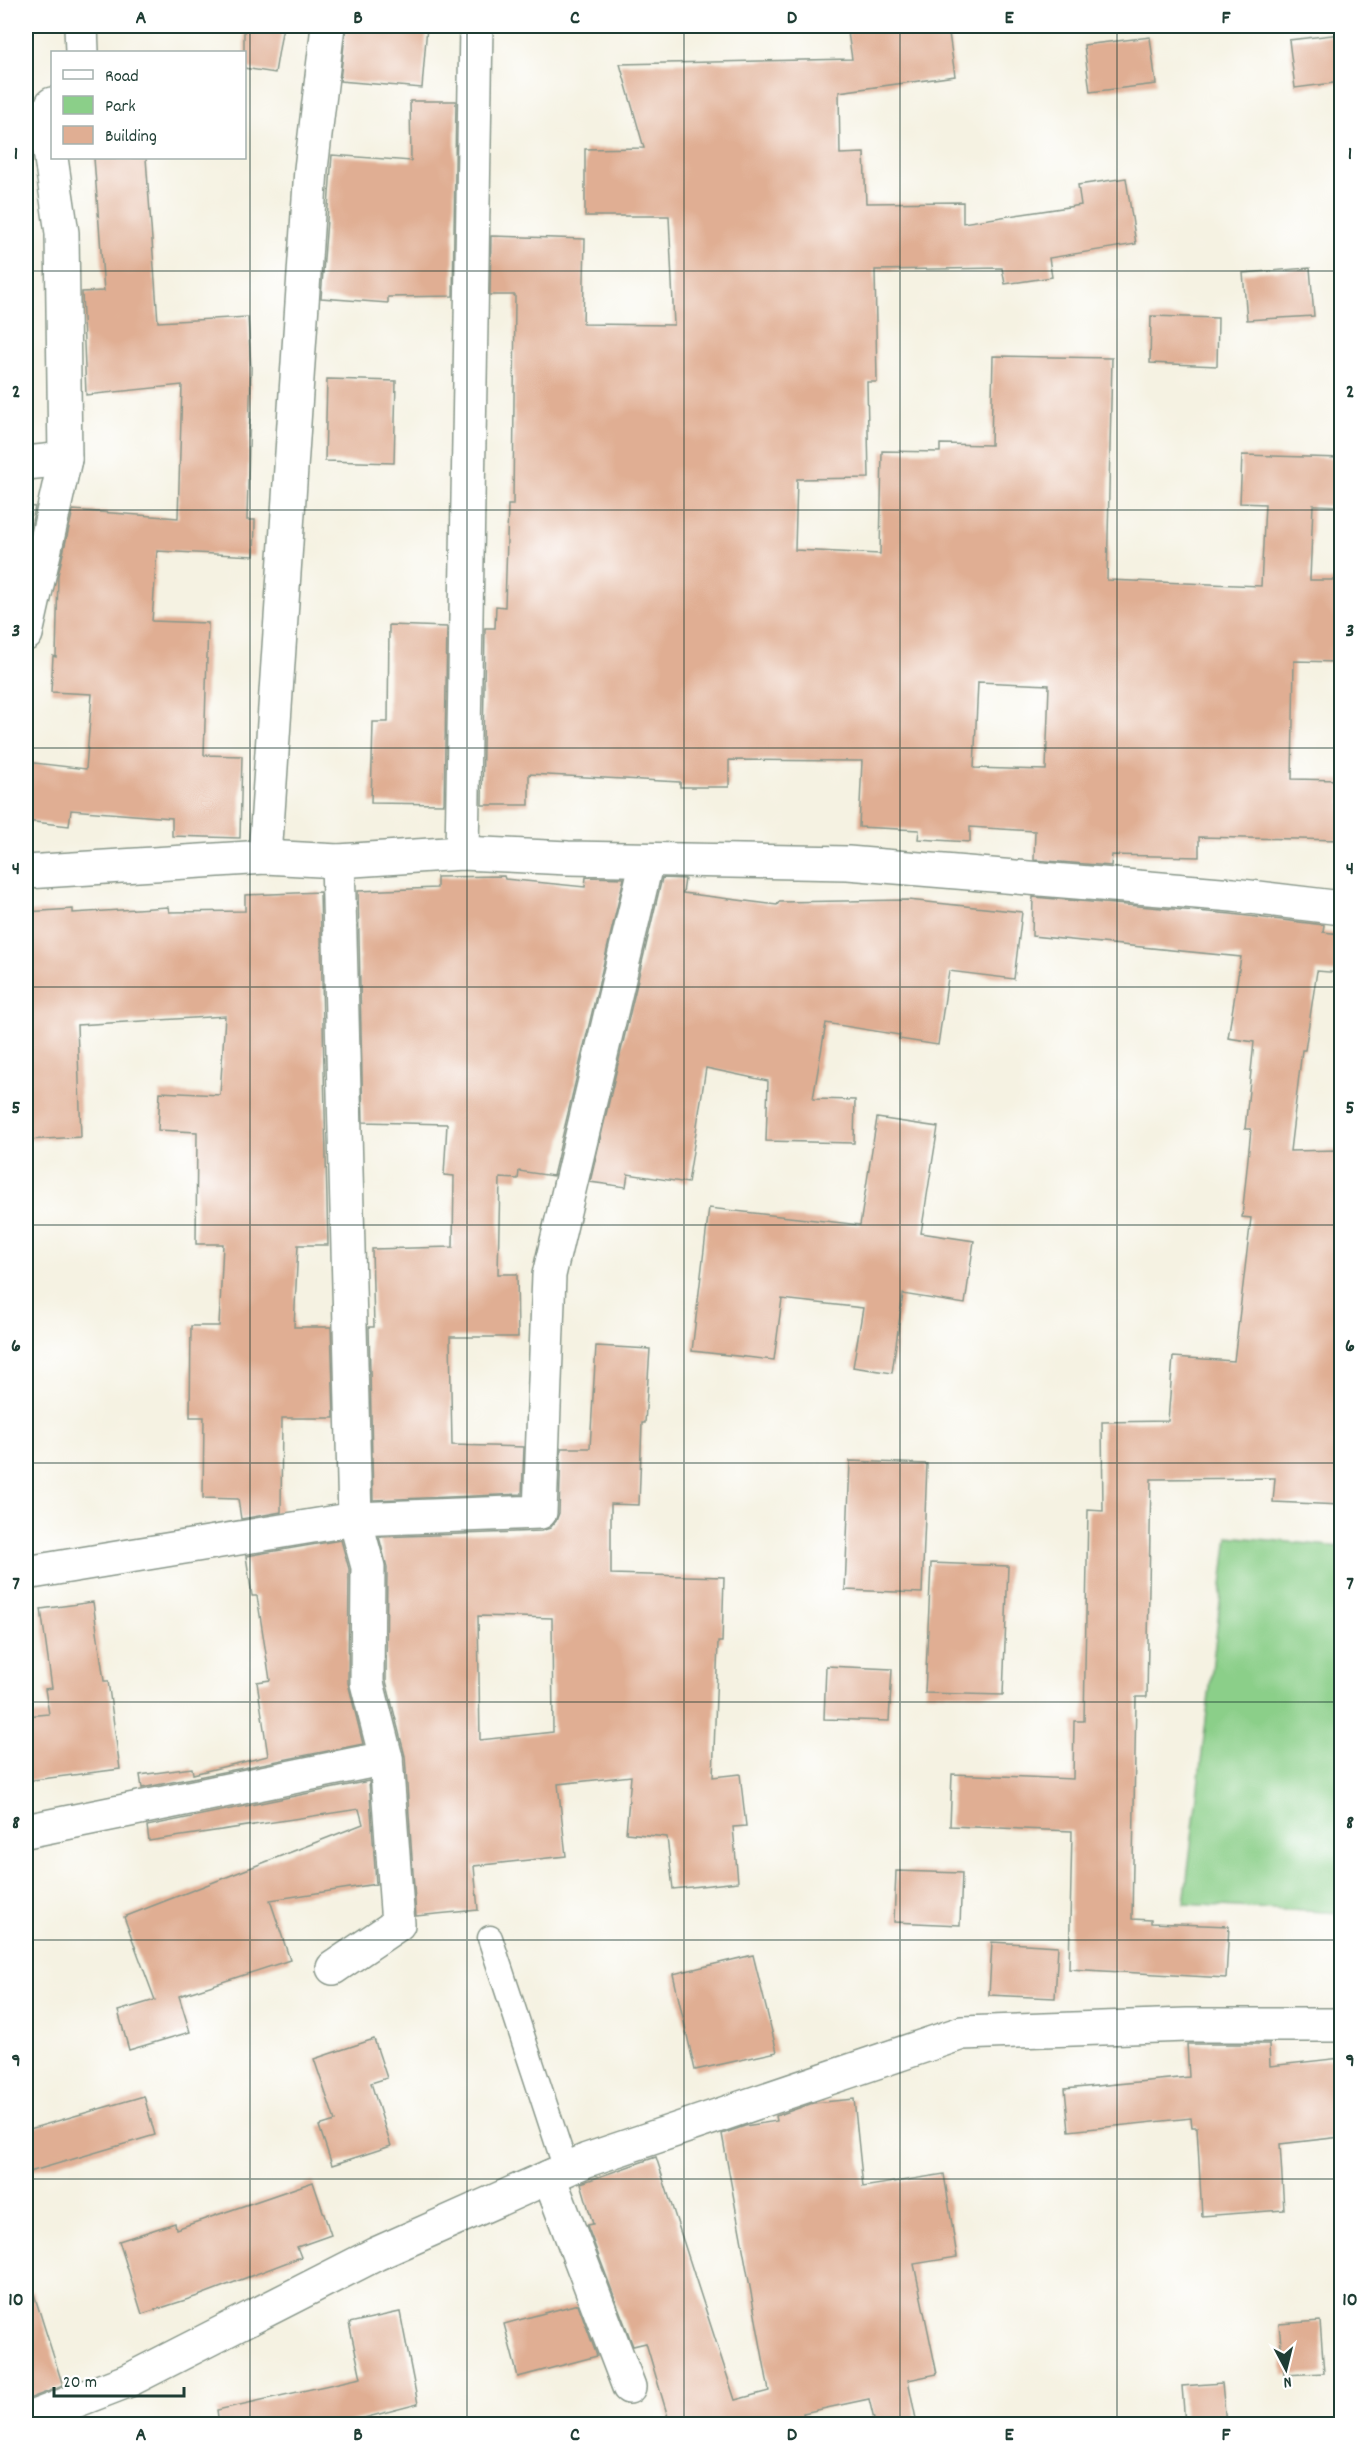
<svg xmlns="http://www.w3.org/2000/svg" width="1367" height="2450" font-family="Dekko,sans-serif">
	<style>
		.green { fill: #8bcf89; stroke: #55865e; stroke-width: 1.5 }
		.building { fill: #e0ae93; fill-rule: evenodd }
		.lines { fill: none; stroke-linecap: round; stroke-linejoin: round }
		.service-casing { stroke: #8a988b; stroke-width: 27 }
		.minor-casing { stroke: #8a988b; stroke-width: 36 }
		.service { stroke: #fff; stroke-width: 24 }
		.minor { stroke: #fff; stroke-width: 33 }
		.grid { fill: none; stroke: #1f3d34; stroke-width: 1.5; stroke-opacity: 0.55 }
		.neatline { fill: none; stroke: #1f3d34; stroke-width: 2 }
		.grid-label { font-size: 20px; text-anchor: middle; font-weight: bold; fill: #1f3d34 }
	</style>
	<rect width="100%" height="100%" fill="#fff"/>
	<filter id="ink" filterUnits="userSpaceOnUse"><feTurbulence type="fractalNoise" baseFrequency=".0167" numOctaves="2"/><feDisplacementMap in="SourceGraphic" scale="12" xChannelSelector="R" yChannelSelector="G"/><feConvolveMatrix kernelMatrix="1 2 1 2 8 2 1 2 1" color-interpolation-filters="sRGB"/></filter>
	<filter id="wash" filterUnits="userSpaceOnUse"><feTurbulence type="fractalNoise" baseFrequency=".008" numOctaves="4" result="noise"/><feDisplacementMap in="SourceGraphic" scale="24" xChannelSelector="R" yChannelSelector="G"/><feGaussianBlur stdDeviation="1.35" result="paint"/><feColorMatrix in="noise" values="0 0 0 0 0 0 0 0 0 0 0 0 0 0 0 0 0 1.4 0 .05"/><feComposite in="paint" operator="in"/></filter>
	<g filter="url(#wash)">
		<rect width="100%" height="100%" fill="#f5f2e2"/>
		<!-- green -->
		<path class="green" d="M 1228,1536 L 1341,1547 L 1341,1913 L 1184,1904 Z"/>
		<g id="blocks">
			<!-- building -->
			<g class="building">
				<path d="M 244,26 L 283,26 L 275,73 L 244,68 Z"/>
				<path d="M 346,26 L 427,26 L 422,88 L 340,81 Z"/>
				<path d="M 847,26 L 948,26 L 955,76 L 839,92 L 840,154 L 864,153 L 866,203 L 963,202 L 963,223 L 1081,205 L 1078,185 L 1126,178 L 1136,244 L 1049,258 L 1052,277 L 1005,284 L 1002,268 L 875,270 L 877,382 L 867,382 L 869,478 L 797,479 L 795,550 L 880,554 L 882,451 L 940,452 L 940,444 L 991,445 L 993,356 L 1112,358 L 1107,580 L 1261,586 L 1265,504 L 1240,503 L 1242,455 L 1341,458 L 1341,506 L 1313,505 L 1310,580 L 1341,580 L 1341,662 L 1294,661 L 1292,779 L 1341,780 L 1341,840 L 1199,837 L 1199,857 L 1112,855 L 1111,866 L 1034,860 L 1035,831 L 970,827 L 970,842 L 918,839 L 919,830 L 859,827 L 862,761 L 729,760 L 729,787 L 680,787 L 680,782 L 529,774 L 529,805 L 482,805 L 485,628 L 495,628 L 496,606 L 505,607 L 508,505 L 513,505 L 515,295 L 490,295 L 491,236 L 585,239 L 583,324 L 674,325 L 669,216 L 585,216 L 585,149 L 644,148 L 620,64 L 852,59 ZM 978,682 L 1049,685 L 1046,770 L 974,768 Z"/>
				<path d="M 1341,34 L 1341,82 L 1295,88 L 1289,40 Z"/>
				<path d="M 1150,37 L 1156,84 L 1090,92 L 1084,45 Z"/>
				<path d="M 410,101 L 456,101 L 453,296 L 388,297 L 388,303 L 321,298 L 332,155 L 411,161 Z"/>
				<path d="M 94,158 L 146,158 L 158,322 L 248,317 L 251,368 L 247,520 L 255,520 L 254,556 L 157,551 L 152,621 L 208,623 L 204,755 L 242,756 L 240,838 L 172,836 L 172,818 L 71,810 L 69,826 L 26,821 L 26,762 L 86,769 L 92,694 L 51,692 L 53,656 L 56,657 L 58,575 L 73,510 L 178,518 L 182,385 L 86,395 L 82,292 L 104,291 Z"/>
				<path d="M 1310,268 L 1314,316 L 1247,320 L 1243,273 Z"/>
				<path d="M 1151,316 L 1218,318 L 1217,366 L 1150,363 Z"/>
				<path d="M 327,379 L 396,381 L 394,463 L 325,461 Z"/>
				<path d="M 26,506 L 35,507 L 26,550 Z"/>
				<path d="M 389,625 L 447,627 L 444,804 L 371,803 L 373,722 L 388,722 Z"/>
				<path d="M 504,876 L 505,879 L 585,887 L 586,877 L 624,878 L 553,1176 L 519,1171 L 518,1179 L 500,1178 L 498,1274 L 517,1274 L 518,1337 L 450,1337 L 452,1445 L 524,1447 L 522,1494 L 373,1500 L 369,1327 L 374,1327 L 372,1249 L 453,1247 L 454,1176 L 444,1175 L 447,1124 L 363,1122 L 358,891 L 437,888 L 437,877 Z"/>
				<path d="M 662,878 L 685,879 L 683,893 L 777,905 L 779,902 L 908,900 L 1022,912 L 1014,979 L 949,971 L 938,1045 L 899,1039 L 900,1035 L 826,1023 L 813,1099 L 855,1100 L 854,1143 L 766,1141 L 768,1081 L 706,1068 L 688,1183 L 628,1174 L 626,1187 L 590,1182 Z"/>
				<path d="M 320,892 L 328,1245 L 298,1245 L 294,1327 L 331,1327 L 334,1418 L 282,1418 L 281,1512 L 241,1519 L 238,1499 L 203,1498 L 204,1417 L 190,1417 L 191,1326 L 219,1326 L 223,1244 L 196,1244 L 197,1132 L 158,1130 L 160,1092 L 220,1095 L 225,1016 L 77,1025 L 81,1137 L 26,1140 L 26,912 L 73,909 L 73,913 L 168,907 L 169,912 L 245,911 L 245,895 Z"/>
				<path d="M 1033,897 L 1231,914 L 1324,925 L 1323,932 L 1341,934 L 1341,973 L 1317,971 L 1305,1050 L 1302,1050 L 1290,1151 L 1341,1150 L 1341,1505 L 1273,1502 L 1275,1478 L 1151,1479 L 1147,1697 L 1136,1697 L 1132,1919 L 1151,1920 L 1151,1923 L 1229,1926 L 1226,1978 L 1069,1969 L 1072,1831 L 950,1826 L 952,1774 L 1073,1779 L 1074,1721 L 1084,1721 L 1088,1510 L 1103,1511 L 1102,1422 L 1168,1421 L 1173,1357 L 1234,1361 L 1251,1218 L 1242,1217 L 1251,1129 L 1245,1129 L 1254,1042 L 1228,1038 L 1241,957 L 1032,936 Z"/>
				<path d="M 877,1118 L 938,1127 L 921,1233 L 974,1241 L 965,1304 L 903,1294 L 892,1373 L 853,1367 L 863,1308 L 782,1299 L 774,1360 L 692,1351 L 709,1208 L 860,1225 Z"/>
				<path d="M 596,1346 L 650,1349 L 645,1423 L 642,1423 L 639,1505 L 611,1504 L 611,1574 L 724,1577 L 722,1642 L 718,1642 L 713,1777 L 740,1774 L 746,1826 L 733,1827 L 738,1882 L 673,1889 L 667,1837 L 626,1833 L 631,1776 L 558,1784 L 566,1856 L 474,1866 L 478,1910 L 416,1916 L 405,1756 L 386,1681 L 387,1567 L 379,1537 L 541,1531 L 550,1528 L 556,1521 L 559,1513 L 561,1448 L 590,1448 ZM 478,1616 L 552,1618 L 553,1732 L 480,1740 Z"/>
				<path d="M 850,1461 L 927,1464 L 922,1593 L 845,1590 Z"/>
				<path d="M 341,1540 L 349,1569 L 348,1683 L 363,1744 L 142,1788 L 140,1775 L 192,1768 L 193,1774 L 268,1756 L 257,1682 L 270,1680 L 257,1596 L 252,1596 L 246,1556 Z"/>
				<path d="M 931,1563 L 1008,1566 L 1003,1695 L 925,1693 Z"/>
				<path d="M 93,1602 L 104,1681 L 108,1681 L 120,1769 L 26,1781 L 26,1716 L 49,1714 L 45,1689 L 52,1688 L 41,1609 Z"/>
				<path d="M 826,1666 L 892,1669 L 889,1721 L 824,1719 Z"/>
				<path d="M 369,1781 L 376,1884 L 270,1900 L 290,1960 L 179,1996 L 190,2032 L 129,2050 L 118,2011 L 155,2000 L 124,1917 L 363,1824 L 359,1809 L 149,1841 L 147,1826 Z"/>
				<path d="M 896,1871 L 962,1873 L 960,1925 L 894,1922 Z"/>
				<path d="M 992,1942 L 1058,1946 L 1055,1998 L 989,1995 Z"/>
				<path d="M 753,1955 L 777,2052 L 695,2070 L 673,1974 Z"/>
				<path d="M 374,2039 L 387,2078 L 371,2083 L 391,2146 L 332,2165 L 319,2126 L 335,2121 L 314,2059 Z"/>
				<path d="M 1187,2044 L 1269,2044 L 1270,2066 L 1341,2058 L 1341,2137 L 1280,2144 L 1284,2210 L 1202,2216 L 1197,2127 L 1192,2127 L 1191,2118 L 1069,2131 L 1065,2089 L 1189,2077 Z"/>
				<path d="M 144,2096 L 155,2135 L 26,2173 L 26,2130 Z"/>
				<path d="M 854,2099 L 863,2187 L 944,2174 L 957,2257 L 914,2264 L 937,2374 L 908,2380 L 917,2424 L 875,2424 L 869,2399 L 803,2413 L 806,2424 L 670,2424 L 646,2343 L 633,2346 L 587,2225 L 593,2224 L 581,2183 L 656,2157 L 735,2400 L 769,2391 L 722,2134 L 745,2126 L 777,2121 L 776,2116 L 813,2103 Z"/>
				<path d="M 313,2182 L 331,2235 L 297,2247 L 301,2257 L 198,2296 L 142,2314 L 119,2241 L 175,2223 L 176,2229 Z"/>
				<path d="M 33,2291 L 63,2386 L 26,2400 L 26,2292 Z"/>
				<path d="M 578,2304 L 597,2356 L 518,2377 L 504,2324 Z"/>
				<path d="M 400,2312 L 418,2404 L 341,2424 L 219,2424 L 217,2410 L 361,2378 L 349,2323 Z"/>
				<path d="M 1320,2321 L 1324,2373 L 1284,2375 L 1279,2324 Z"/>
				<path d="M 1222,2383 L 1226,2424 L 1185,2424 L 1182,2386 Z"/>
			</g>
		</g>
	</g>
	<g filter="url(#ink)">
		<use href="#blocks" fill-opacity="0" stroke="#8a988b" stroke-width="1.5"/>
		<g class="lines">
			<defs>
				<path id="service" d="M 490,1938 L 566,2169"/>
				<g id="minor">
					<path d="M 81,26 L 82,52"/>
					<path d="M 26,463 L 65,459"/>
					<path d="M 26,634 L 65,459 L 62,233 L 47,131 L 52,104"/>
					<path d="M 462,853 L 476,26"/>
					<path d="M 265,857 L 311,169 L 328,26"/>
					<path d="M 26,872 L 265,857 L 338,861 L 462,853 L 568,858 L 848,863 L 1233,895 L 1342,908"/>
					<path d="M 26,1573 L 355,1519 L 540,1512 L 549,1275 L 647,860"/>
					<path d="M 26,1831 L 386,1758"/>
					<path d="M 333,1968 L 398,1924 L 386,1758 L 367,1683 L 368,1567 L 355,1519 L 338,861"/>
					<path d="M 549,2177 L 629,2387"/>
					<path d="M 26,2420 L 127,2381 L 376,2254 L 587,2160 L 962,2033 L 1187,2025 L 1342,2025"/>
				</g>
			</defs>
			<!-- service casing -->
			<use href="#service" class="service-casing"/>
			<!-- minor casing -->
			<use href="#minor" class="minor-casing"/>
			<!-- service -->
			<use href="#service" class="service"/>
			<!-- minor -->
			<use href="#minor" class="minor"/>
		</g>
	</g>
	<!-- grid -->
	<path class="grid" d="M 250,26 L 250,2424M 467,26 L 467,2424M 684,26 L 684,2424M 900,26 L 900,2424M 1117,26 L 1117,2424M 26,271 L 1342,271M 26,510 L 1342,510M 26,748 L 1342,748M 26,987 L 1342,987M 26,1225 L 1342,1225M 26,1463 L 1342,1463M 26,1702 L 1342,1702M 26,1940 L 1342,1940M 26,2179 L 1342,2179"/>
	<!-- margin -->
	<rect width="1367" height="2450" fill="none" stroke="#fff" stroke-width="66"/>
	<!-- legend -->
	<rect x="51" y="51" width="195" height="108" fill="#ffffff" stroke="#a5b1ae" stroke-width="1.5"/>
	<rect x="63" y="70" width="30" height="9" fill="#ffffff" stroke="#a5b1ae" stroke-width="1.5"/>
	<text x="105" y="81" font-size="18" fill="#1f3d34">Road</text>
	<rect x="63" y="96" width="30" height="18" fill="#8bcf89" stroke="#a5b1ae" stroke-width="1.5"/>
	<text x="105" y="111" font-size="18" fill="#1f3d34">Park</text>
	<rect x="63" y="126" width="30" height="18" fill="#e0ae93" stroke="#a5b1ae" stroke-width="1.5"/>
	<text x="105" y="141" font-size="18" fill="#1f3d34">Building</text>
	<!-- north arrow -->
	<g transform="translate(1286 2369) rotate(173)" stroke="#ffffff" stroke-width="4.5" paint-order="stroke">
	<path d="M0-4.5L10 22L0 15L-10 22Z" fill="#1f3d34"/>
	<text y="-9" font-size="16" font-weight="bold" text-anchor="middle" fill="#1f3d34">N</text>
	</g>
	<!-- scale -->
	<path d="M54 2387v9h130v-9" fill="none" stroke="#1f3d34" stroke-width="3"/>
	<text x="63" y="2387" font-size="18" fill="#1f3d34" stroke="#ffffff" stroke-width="4.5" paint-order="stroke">20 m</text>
	<rect x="33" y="33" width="1301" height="2384" class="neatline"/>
	<g class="grid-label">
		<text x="141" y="23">A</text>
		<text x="358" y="23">B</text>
		<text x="575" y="23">C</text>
		<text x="792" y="23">D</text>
		<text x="1009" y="23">E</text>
		<text x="1226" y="23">F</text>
		<text x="16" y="159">1</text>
		<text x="1350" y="159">1</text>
		<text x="16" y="397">2</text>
		<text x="1350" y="397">2</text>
		<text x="16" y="636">3</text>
		<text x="1350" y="636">3</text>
		<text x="16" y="874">4</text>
		<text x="1350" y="874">4</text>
		<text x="16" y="1113">5</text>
		<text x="1350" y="1113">5</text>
		<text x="16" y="1351">6</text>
		<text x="1350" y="1351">6</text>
		<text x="16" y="1589">7</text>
		<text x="1350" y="1589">7</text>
		<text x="16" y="1828">8</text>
		<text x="1350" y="1828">8</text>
		<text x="16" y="2066">9</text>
		<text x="1350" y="2066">9</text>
		<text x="16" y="2305">10</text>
		<text x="1350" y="2305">10</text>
		<text x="141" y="2440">A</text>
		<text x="358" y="2440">B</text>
		<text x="575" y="2440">C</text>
		<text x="792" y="2440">D</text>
		<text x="1009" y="2440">E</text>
		<text x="1226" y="2440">F</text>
	</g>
</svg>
